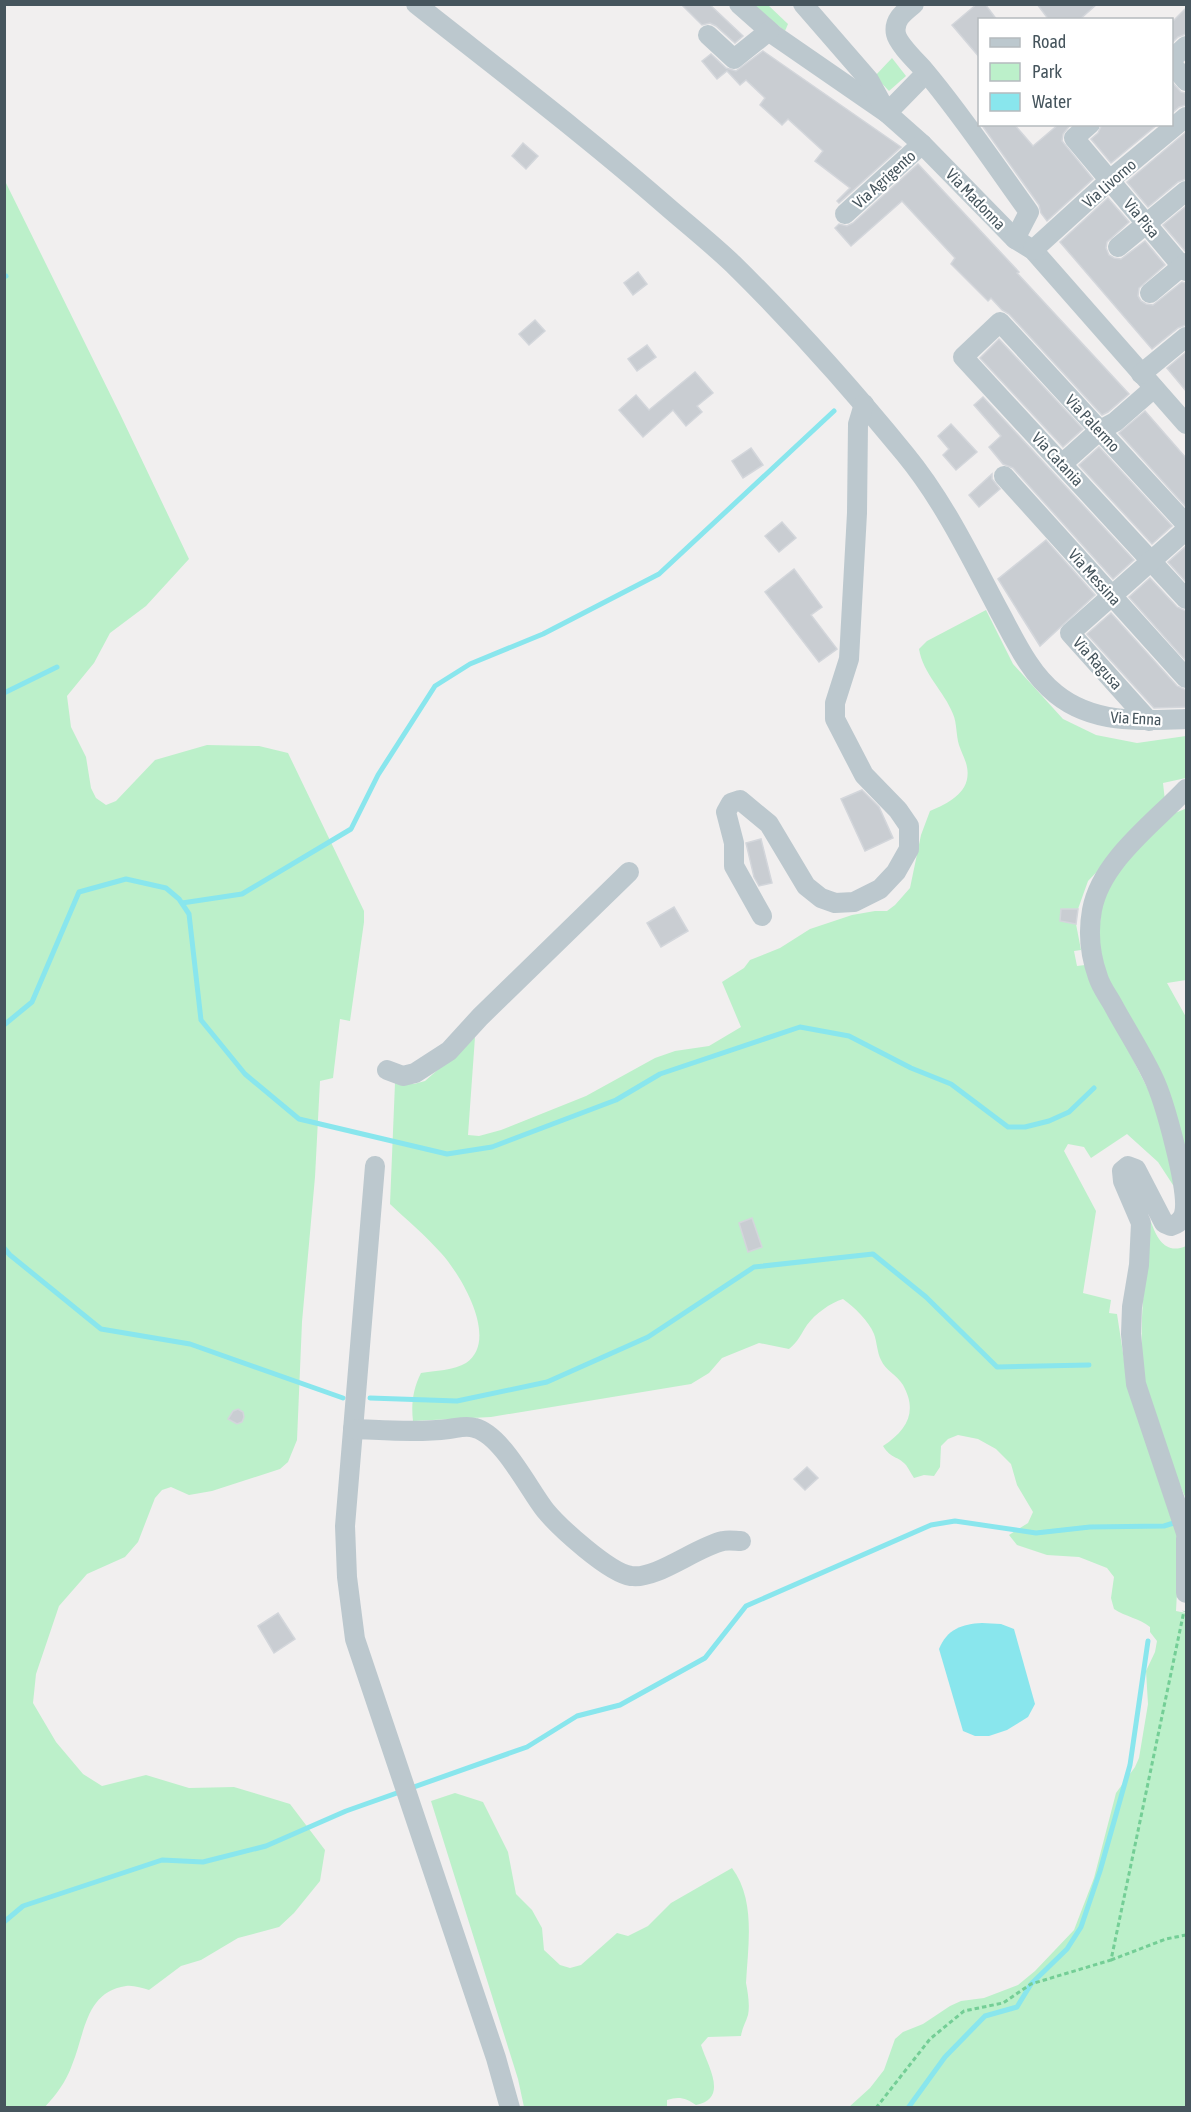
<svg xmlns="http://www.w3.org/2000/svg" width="1191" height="2112" font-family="'Asap Condensed',sans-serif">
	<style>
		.green { fill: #bcf0ca }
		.water { fill: #89e6ed }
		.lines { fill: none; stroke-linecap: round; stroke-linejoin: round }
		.stream { stroke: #89e6ed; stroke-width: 5 }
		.building { fill: #c9cdd2; stroke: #d3d6db; stroke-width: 1.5 }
		.path { stroke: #74ce96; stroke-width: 3; stroke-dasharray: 4.5 3; stroke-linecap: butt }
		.minor { stroke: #bcc8ce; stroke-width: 20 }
		.labels { text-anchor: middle; stroke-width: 4.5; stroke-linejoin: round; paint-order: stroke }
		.street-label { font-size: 16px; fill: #46555d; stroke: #fff }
	</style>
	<rect width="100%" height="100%" fill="#f1efef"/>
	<!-- green -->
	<g class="green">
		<path d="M 752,5 L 768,5 L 788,24 L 785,31 Z"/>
		<path d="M 892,58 L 906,76 L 889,91 L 875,76 Z"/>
		<path d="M 4,179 L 120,414 L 189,559 L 146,606 L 110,633 L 94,663 L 67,696 L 71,727 L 86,757 L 91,788 L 96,798 L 106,805 L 116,801 L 155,760 L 207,745 L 259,746 L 288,753 L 364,911 L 364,922 L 350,1021 L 340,1019 L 333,1078 L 320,1081 L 315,1177 L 302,1322 L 297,1440 L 288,1462 L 280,1469 L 212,1491 L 189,1495 L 171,1487 L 162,1490 L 155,1498 L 138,1542 L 125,1557 L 87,1574 L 59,1606 L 36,1674 L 33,1703 L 56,1742 L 83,1774 L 102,1786 L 146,1775 L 189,1788 L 234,1787 L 254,1793 L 290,1804 L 325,1850 L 320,1881 L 294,1913 L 279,1927 L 238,1938 L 201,1960 L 181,1966 L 149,1990 C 142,1988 133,1985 126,1986 C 85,1992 85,2034 72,2065 C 66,2082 56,2095 44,2108 L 4,2107 Z"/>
		<path d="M 986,610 L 1013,664 L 1063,719 L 1096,735 L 1137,743 L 1186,736 L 1186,778 L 1163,783 L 1165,801 L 1088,881 L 1078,909 L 1061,909 L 1060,921 L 1076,924 L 1081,950 L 1074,951 L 1077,966 L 1085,965 L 1155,1103 L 1177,1179 L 1173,1185 L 1158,1162 L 1127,1134 L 1091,1158 L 1084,1147 L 1068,1144 L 1064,1151 L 1096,1211 L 1083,1293 L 1111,1300 L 1109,1313 L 1117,1314 L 1129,1392 L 1180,1535 L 1176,1611 L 1186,1613 L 1186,2107 L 849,2107 L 870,2088 L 884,2070 L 895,2039 L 903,2032 L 923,2024 L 950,2006 L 961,2001 L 984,1998 L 1018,1985 L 1035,1971 L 1074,1930 L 1094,1878 L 1116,1793 L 1135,1767 L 1139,1758 L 1148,1704 L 1146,1671 L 1155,1652 L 1157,1641 L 1150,1632 L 1150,1627 C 1139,1618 1126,1617 1114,1609 L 1111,1598 L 1114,1577 L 1107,1568 L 1079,1557 L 1047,1555 L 1017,1545 L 1009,1535 L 1028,1523 L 1033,1512 L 1017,1485 L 1011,1464 L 996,1449 L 978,1439 L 958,1435 L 948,1439 L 941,1446 L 940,1467 L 934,1476 L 924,1475 L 914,1478 C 911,1474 909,1469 906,1465 C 897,1455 892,1460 883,1446 C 907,1430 918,1412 903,1385 C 897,1375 885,1370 881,1360 C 877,1352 877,1342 874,1334 C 868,1320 855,1308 843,1299 C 830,1303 815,1314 807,1325 C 801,1334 798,1342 789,1349 L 759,1343 L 722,1358 L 709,1373 L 691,1384 L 491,1417 L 413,1421 C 411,1404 413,1389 421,1373 C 434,1371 455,1370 466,1363 C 500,1340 461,1275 441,1253 C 425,1235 407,1220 390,1204 L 395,1083 L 414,1084 L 425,1081 L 475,1037 L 468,1135 L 479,1136 L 501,1130 L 586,1096 L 655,1058 L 675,1051 L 709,1046 L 741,1027 L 722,982 L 744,968 L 750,960 L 780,948 L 810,929 L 852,915 L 875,911 L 887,911 L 895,905 L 910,888 L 921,835 L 930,811 C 951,802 974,790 966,763 C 964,757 961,751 959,745 C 956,735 957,723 953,714 C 944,691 923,674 919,649 L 927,641 Z"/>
		<path d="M 1185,809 L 1186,980 L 1167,983 L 1186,1017 L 1186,1162 L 1108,979 L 1098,945 L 1102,901 L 1126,858 L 1175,813 Z"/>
		<path d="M 1151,1222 C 1157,1239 1166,1255 1186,1246 L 1186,1499 C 1175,1473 1162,1446 1153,1418 C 1133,1355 1144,1287 1151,1222 Z"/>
		<path d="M 455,1793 L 483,1802 L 508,1852 L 516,1894 L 532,1910 L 542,1928 L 544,1950 L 560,1965 L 570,1968 L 581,1965 L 617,1933 L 628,1936 L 648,1926 L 671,1903 L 732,1868 C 756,1900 748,1946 746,1983 C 748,1993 750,2006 748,2015 C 746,2022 742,2028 741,2036 L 708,2037 L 701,2045 C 708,2067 729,2098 696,2105 C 686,2098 679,2096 667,2100 L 667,2107 L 524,2107 L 518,2079 L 431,1801 Z"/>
	</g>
	<!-- water -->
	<path class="water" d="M 982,1623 L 1001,1624 L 1014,1629 L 1035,1704 L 1028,1717 L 1007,1730 L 989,1736 L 975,1736 L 963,1731 L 939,1649 C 947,1629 962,1624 982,1623 Z"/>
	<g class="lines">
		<!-- stream -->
		<g class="stream">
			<path d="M 4,277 L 6,276"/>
			<path d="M 4,693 L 57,667"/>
			<path d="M 182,903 L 242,894 L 351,829 L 378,775 L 435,686 L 470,664 L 543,634 L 659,574 L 834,411"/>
			<path d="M 4,1025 L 32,1002 L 79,892 L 126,879 L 166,888 L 179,899 L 189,914 L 201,1020 L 245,1074 L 299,1119 L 447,1154 L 492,1147 L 616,1100 L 660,1074 L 800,1027 L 849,1036 L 911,1068 L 951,1084 L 1008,1127 L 1025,1127 L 1049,1121 L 1069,1112 L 1094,1088"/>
			<path d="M 4,1248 L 10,1255 L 101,1329 L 190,1344 L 343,1398"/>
			<path d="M 370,1398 L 457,1401 L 547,1382 L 648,1337 L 754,1267 L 873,1254 L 926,1297 L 997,1367 L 1089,1365"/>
			<path d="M 4,1922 L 23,1906 L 162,1860 L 203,1862 L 266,1846 L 346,1811 L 527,1747 L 577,1716 L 620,1705 L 705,1658 L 746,1606 L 931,1525 L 955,1521 L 1036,1533 L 1090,1527 L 1164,1526 L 1177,1522"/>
			<path d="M 908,2108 L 945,2057 L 985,2016 L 1017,2007 L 1031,1984 L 1067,1949 L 1081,1927 L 1100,1871 L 1130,1765 L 1148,1641"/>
		</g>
	</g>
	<!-- building -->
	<g class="building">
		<path d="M 681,4 L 709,4 L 743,36 L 735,43 L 716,26 L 710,23 L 702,25 Z"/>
		<path d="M 977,4 L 985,4 L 997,20 L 980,20 L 980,58 L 952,25 Z"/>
		<path d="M 1037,4 L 1097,4 L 1079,20 L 1049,20 Z"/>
		<path d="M 1186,8 L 1186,34 L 1178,37 L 1172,43 L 1172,22 Z"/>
		<path d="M 763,51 L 901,147 L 839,203 L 837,201 L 850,188 L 815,161 L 823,151 L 788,119 L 782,125 L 760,105 L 765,98 L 746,80 L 740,85 L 727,71 L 717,79 L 702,61 L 711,54 L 726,68 L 736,71 Z"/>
		<path d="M 1172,82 L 1181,92 L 1186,93 L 1186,105 L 1179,107 L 1172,113 Z"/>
		<path d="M 981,124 L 1014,124 L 1033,146 L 1059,124 L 1071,124 L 1063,134 L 1062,141 L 1093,179 L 1047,221 L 1041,213 L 1039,205 Z"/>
		<path d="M 1102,124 L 1158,124 L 1111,163 L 1091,139 L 1098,133 Z"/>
		<path d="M 1186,132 L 1186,179 L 1178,182 L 1148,207 L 1127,182 Z"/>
		<path d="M 523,143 L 538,156 L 526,169 L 512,156 Z"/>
		<path d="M 918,164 L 1019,272 L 1017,273 L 1129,394 L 1108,412 L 1102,415 L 1009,314 L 1002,310 L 991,298 L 988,301 L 951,264 L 955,258 L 902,201 L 851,246 L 835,228 L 839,224 L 847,226 L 853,223 Z"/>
		<path d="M 1108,198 L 1129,222 L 1107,242 L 1106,248 L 1109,255 L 1114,258 L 1121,259 L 1145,241 L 1165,265 L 1139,288 L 1138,296 L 1141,301 L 1146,304 L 1153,305 L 1182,282 L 1186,283 L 1186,325 L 1178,328 L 1152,349 L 1060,242 Z"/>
		<path d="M 1186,206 L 1186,249 L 1185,251 L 1163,225 Z"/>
		<path d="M 638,272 L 647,284 L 633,295 L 624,283 Z"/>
		<path d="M 535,320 L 545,331 L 529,345 L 519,334 Z"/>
		<path d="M 999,339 L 1083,429 L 1063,447 L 980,358 Z"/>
		<path d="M 647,345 L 656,357 L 637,371 L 628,359 Z"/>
		<path d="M 1186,352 L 1186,391 L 1167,368 Z"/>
		<path d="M 695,372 L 713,393 L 697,406 L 702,412 L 686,426 L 673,410 L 643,437 L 619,410 L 636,395 L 649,410 Z"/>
		<path d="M 983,397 L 1134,560 L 1113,579 L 1013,468 L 1003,464 L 989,447 L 1001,436 L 974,405 Z"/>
		<path d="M 1145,411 L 1186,458 L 1186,507 L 1119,433 Z"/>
		<path d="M 951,424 L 977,452 L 956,470 L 943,455 L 949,449 L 938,436 Z"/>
		<path d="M 1099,447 L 1172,526 L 1152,544 L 1079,465 Z"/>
		<path d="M 751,448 L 763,465 L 743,478 L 732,461 Z"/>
		<path d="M 992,474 L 992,479 L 1000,489 L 979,507 L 969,495 Z"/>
		<path d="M 782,522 L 796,538 L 779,552 L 765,536 Z"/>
		<path d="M 1046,540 L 1095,595 L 1040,646 L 998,579 Z"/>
		<path d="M 1186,546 L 1186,582 L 1168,562 Z"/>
		<path d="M 794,569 L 822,607 L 811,615 L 837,649 L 819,662 L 765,592 Z"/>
		<path d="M 1150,578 L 1177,607 L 1186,611 L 1186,661 L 1129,597 Z"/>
		<path d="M 1111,613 L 1177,686 L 1186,690 L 1186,707 L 1154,708 L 1087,634 Z"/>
		<path d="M 862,790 L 879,807 L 893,838 L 865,851 L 841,799 Z"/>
		<path d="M 761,839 L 772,883 L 759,886 L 754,877 L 746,843 Z"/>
		<path d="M 674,907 L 688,931 L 661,947 L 647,923 Z"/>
		<path d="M 1061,909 L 1078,909 L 1076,924 L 1060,921 Z"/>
		<path d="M 752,1218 L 762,1247 L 748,1252 L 739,1223 Z"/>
		<path d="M 238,1409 L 243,1412 L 244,1417 L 242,1422 L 237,1424 L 228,1419 L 233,1411 Z"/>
		<path d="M 807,1467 L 818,1478 L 805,1490 L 794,1479 Z"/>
		<path d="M 278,1613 L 295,1639 L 274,1653 L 258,1626 Z"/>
	</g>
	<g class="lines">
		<!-- path -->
		<g class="path">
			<path d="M 1111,1960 L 1166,1939 L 1186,1935"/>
			<path d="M 876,2108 L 930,2039 L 964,2011 L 1003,2003 L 1031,1984 L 1111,1960 L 1184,1611"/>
		</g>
		<!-- minor -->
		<g class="minor">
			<path d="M 416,4 C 502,72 589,138 671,210 C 692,228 713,245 733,264 C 794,324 851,388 905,454 C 943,500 970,556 998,609 C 1014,638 1029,673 1056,694 C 1093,724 1141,721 1186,719"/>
			<path d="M 739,4 L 774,35 L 887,113 L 922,144 L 1015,239 L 1033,250 L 1186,424"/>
			<path d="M 803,4 L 869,80 L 887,113 L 926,73"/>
			<path d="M 914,4 C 904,12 893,20 896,34 C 898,44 917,62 924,70 C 962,115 995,165 1029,212 L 1015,239"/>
			<path d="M 708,35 L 734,59 L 769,31"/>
			<path d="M 1172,59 L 1186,46"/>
			<path d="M 1172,64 L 1186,81"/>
			<path d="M 1090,124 L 1074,138 L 1186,271"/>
			<path d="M 845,214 L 922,144"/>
			<path d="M 1118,247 L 1186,191"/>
			<path d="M 1033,250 L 1110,180 L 1186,117"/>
			<path d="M 1150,293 L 1186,263"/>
			<path d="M 1141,374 L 1186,337"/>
			<path d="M 1062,464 L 1100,430 L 1115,422 L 1154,388"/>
			<path d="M 1004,476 L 1186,678"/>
			<path d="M 1186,524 L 1000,322 L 963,357 L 1186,599"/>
			<path d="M 1149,721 L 1070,633 L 1186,530"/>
			<path d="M 1186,789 C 1154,823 1101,861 1092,910 C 1088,932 1090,955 1098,977 C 1101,987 1108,996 1113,1005 C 1126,1029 1141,1052 1153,1077 C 1164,1099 1190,1192 1184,1214 C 1182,1221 1177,1224 1171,1226 L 1164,1223 L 1136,1169 L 1128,1166 L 1122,1171 L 1123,1181 L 1141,1223 L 1139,1265 L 1132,1307 L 1131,1334 L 1136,1384 L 1186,1533"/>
			<path d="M 762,916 L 734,866 L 734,843 L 726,812 L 731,803 L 740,800 L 769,824 L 806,886 L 821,898 L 835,903 L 854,902 L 880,889 L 896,872 L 909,849 L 909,826 L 898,810 L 864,775 L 835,719 L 835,703 L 849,659 L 857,513 L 858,424 L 864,404"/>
			<path d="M 387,1070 L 403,1076 L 415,1073 L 449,1051 L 480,1017 L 629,872"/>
			<path d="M 375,1166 L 345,1526 L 347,1577 L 355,1639 L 496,2058 L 510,2108"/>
			<path d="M 353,1429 C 384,1430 417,1433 449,1429 C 458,1428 466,1425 475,1428 C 502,1435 528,1488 545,1510 C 559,1527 609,1573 631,1576 C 656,1580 696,1547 723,1541 C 729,1540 736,1541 741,1541"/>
			<path d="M 1186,1538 L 1186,1593"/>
		</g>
	</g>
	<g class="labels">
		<!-- street labels -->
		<g class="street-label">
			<text transform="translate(884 179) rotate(-42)" y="6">Via Agrigento</text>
			<text transform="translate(1109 183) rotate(-41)" y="6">Via Livorno</text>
			<text transform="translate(976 199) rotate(46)" y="6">Via Madonna</text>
			<text transform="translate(1142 218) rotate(50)" y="6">Via Pisa</text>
			<text transform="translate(1093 423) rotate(47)" y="6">Via Palermo</text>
			<text transform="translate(1058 459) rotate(47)" y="6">Via Catania</text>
			<text transform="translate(1095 577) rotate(48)" y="6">Via Messina</text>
			<text transform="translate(1098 663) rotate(48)" y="6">Via Ragusa</text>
			<text transform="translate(1136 718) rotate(3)" y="6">Via Enna</text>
		</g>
	</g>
	<!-- border -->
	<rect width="1191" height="2112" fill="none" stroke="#46555d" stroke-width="12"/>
	<!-- legend -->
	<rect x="978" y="18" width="195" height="108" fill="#ffffff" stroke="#b5bbbe" stroke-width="1.5"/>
	<rect x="990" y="38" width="30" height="9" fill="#bcc8ce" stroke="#b5bbbe" stroke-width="1.5"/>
	<text x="1032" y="48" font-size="18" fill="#46555d">Road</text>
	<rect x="990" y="63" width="30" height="18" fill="#bcf0ca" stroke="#b5bbbe" stroke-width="1.5"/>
	<text x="1032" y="78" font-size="18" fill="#46555d">Park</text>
	<rect x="990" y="93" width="30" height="18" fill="#89e6ed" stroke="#b5bbbe" stroke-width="1.5"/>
	<text x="1032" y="108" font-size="18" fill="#46555d">Water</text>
</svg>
